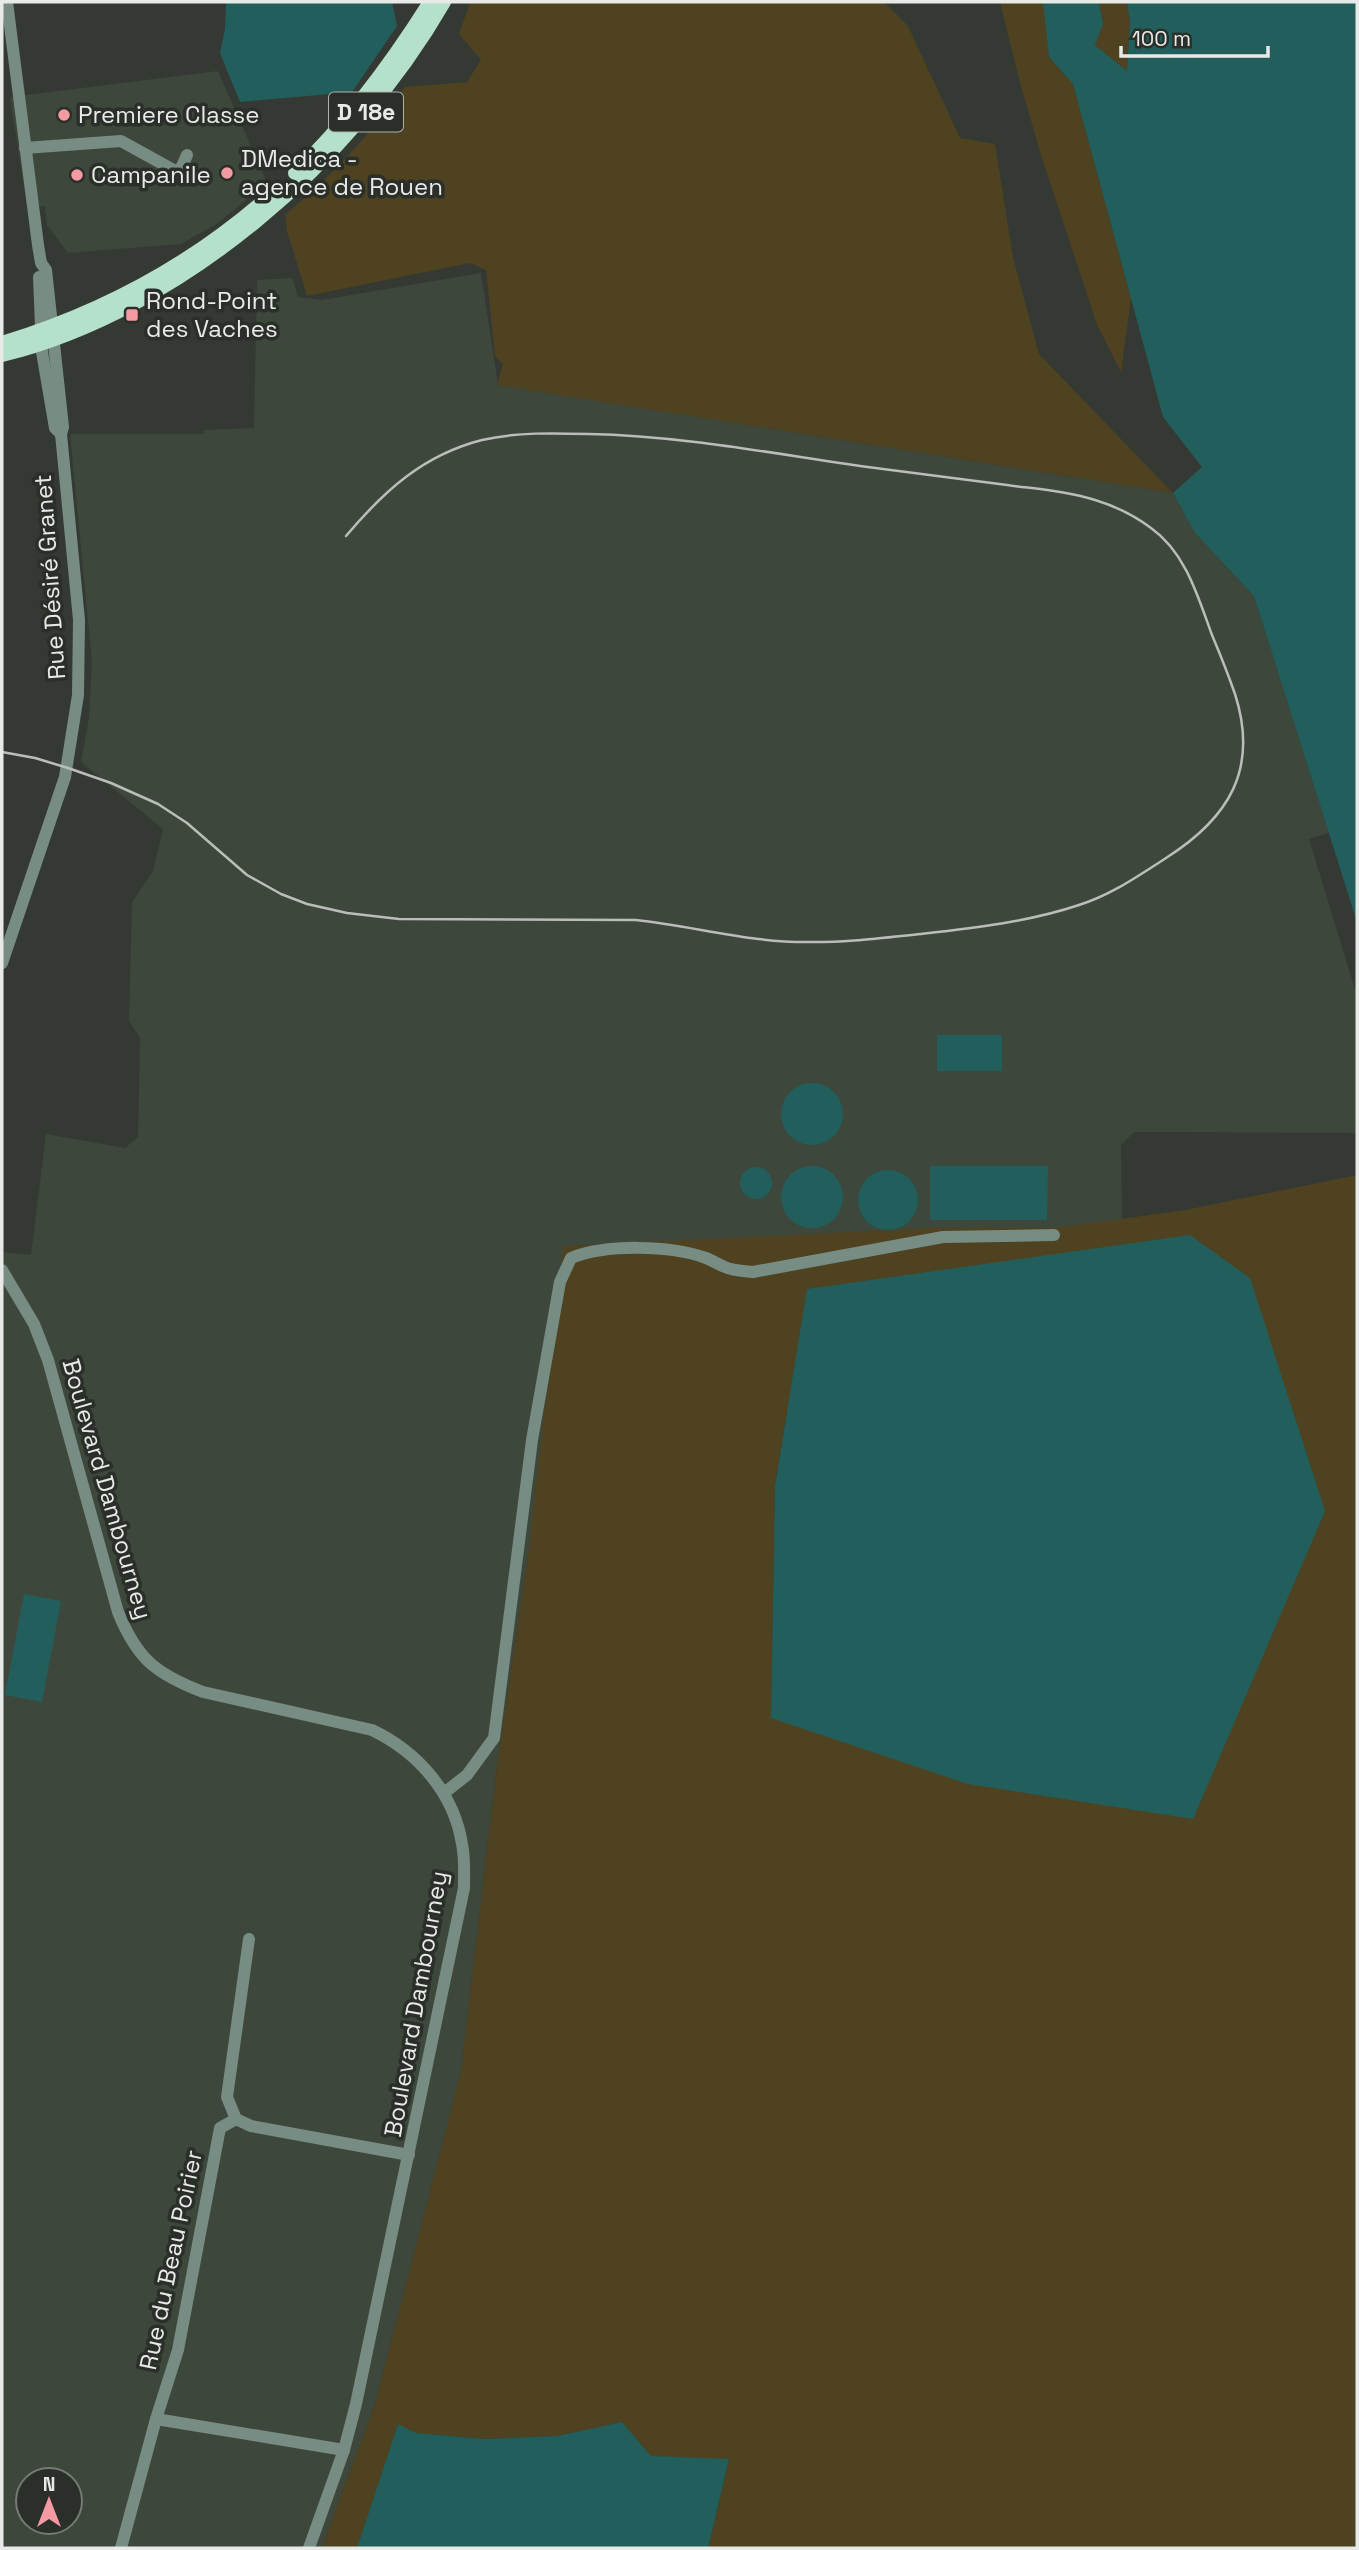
<svg xmlns="http://www.w3.org/2000/svg" width="1359" height="2550" font-family="'Space Grotesk',sans-serif">
	<style>
		.built { fill: #3e473c; fill-rule: evenodd }
		.green { fill: #4e4220; fill-rule: evenodd }
		.water { fill: #225f5c }
		.lines { fill: none; stroke-linecap: round; stroke-linejoin: round }
		.minor { stroke: #778c82; stroke-width: 12 }
		.major { stroke: #b5e1cc; stroke-width: 14 }
		.rail { stroke: #babdb9; stroke-width: 2.5 }
		.poi-dot { fill: #f49aa2; stroke: #2a2f29; stroke-width: 2.5 }
		.labels { text-anchor: middle; stroke-width: 7; stroke-linejoin: round; paint-order: stroke }
		.shield { fill: #2a2f29; stroke: #aeb2ad; stroke-width: 2 }
		.shield-label { font-size: 23px; font-weight: bold; fill: #e7eae6 }
		.poi-label { font-size: 24px; fill: #e7eae6; stroke: #2a2f29; text-anchor: start }
		.street-label { font-size: 24px; fill: #e7eae6; stroke: #2a2f29 }
	</style>
	<rect width="100%" height="100%" fill="#343933"/>
	<!-- built -->
	<g class="built">
		<path d="M 218,71 L 267,183 L 218,223 L 181,244 L 68,253 L 47,225 L 45,206 L 27,207 L 10,97 Z"/>
		<path d="M 481,273 L 498,385 L 1173,493 L 1195,533 L 1254,596 L 1329,833 L 1309,839 L 1357,996 L 1357,1133 L 1134,1132 L 1121,1145 L 1122,1223 L 528,1557 L 498,1758 L 461,2072 L 375,2404 L 322,2548 L 2,2548 L 2,1252 L 31,1255 L 46,1134 L 125,1148 L 138,1137 L 140,1038 L 129,1021 L 132,902 L 153,871 L 163,829 L 81,762 L 89,718 L 92,663 L 70,434 L 203,434 L 204,430 L 254,428 L 257,280 L 292,278 L 298,297 L 322,300 ZM 28,2480 L 70,2480 L 70,2522 L 28,2522 Z"/>
	</g>
	<!-- green -->
	<g class="green">
		<path d="M 470,2 L 884,2 L 908,26 L 960,138 L 995,144 L 1013,257 L 1039,354 L 1173,493 L 497,385 L 503,364 L 495,356 L 486,270 L 470,263 L 307,296 L 287,231 L 285,215 C 331,176 370,135 405,87 L 467,82 L 481,60 L 459,34 Z"/>
		<path d="M 1000,2 L 1044,2 L 1049,57 L 1073,84 L 1131,299 L 1121,372 L 1097,325 L 1041,155 L 1020,83 Z"/>
		<path d="M 1099,2 L 1127,2 L 1130,22 L 1127,71 L 1095,45 L 1103,24 Z"/>
		<path d="M 1357,1175 L 1357,2548 L 708,2548 L 729,2460 L 651,2456 L 622,2422 L 557,2436 L 484,2439 L 416,2433 L 398,2424 L 357,2548 L 322,2548 L 375,2404 L 461,2071 L 498,1758 L 528,1557 L 563,1246 L 930,1228 L 1055,1228 L 1185,1210 ZM 807,1289 L 771,1718 L 775,1486 Z"/>
	</g>
	<!-- water -->
	<g class="water">
		<path d="M 226,2 L 392,2 L 397,26 L 352,92 L 240,102 L 220,53 L 225,29 Z"/>
		<path d="M 1043,2 L 1099,2 L 1103,24 L 1095,45 L 1127,71 L 1130,22 L 1127,2 L 1357,2 L 1357,922 L 1254,596 L 1195,533 L 1173,493 L 1202,467 L 1163,417 L 1073,84 L 1049,57 Z"/>
		<rect x="937" y="1035" width="65" height="36"/>
		<circle cx="812" cy="1114" r="31"/>
		<circle cx="812" cy="1197" r="31"/>
		<path d="M 930,1166 L 1048,1166 L 1047,1220 L 930,1220 Z"/>
		<circle cx="756" cy="1183" r="16"/>
		<circle cx="888" cy="1200" r="30"/>
		<path d="M 1190,1235 L 1250,1278 L 1325,1511 L 1193,1819 L 968,1784 L 771,1718 L 775,1486 L 807,1289 Z"/>
		<path d="M 24,1594 L 61,1601 L 42,1702 L 5,1695 Z"/>
		<path d="M 622,2422 L 651,2456 L 729,2459 L 708,2548 L 357,2548 L 398,2424 L 416,2433 L 484,2439 L 557,2436 Z"/>
	</g>
	<g class="lines">
		<!-- minor -->
		<g class="minor">
			<path d="M 25,148 L 121,141 L 179,173 L 187,155"/>
			<path d="M 39,277 L 42,352 L 55,428 L 61,434"/>
			<path d="M 2,963 L 65,777 L 78,695 L 79,620 L 61,434 L 63,427 L 46,270 L 41,263 L 38,245 L 7,2"/>
			<path d="M 2,1270 L 34,1324 L 48,1360 L 118,1612 C 137,1659 156,1674 203,1692 L 372,1730 C 418,1752 454,1793 462,1844 C 465,1858 464,1873 464,1888 L 356,2404 L 344,2450 L 309,2548"/>
			<path d="M 444,1793 L 467,1775 L 494,1738 L 532,1440 L 560,1282 L 571,1258 C 606,1244 670,1245 706,1258 C 714,1261 722,1267 731,1269 C 738,1271 746,1271 753,1272 L 943,1237 L 1054,1235"/>
			<path d="M 249,1939 L 227,2097 L 236,2119 L 251,2126 L 409,2155"/>
			<path d="M 156,2419 L 344,2450"/>
			<path d="M 121,2548 L 156,2419 L 178,2350 L 220,2128 L 236,2119"/>
		</g>
		<!-- major -->
		<g class="major">
			<path d="M 295,173 C 348,122 391,64 430,2"/>
			<path d="M 2,343 C 104,312 198,261 277,189"/>
			<path d="M 2,355 C 181,311 353,160 444,2"/>
		</g>
		<!-- rail -->
		<path class="rail" d="M 2,752 L 35,758 L 68,768 L 111,783 L 158,804 L 187,823 L 247,875 L 281,894 L 307,904 L 347,913 L 399,919 L 636,920 C 693,926 747,942 805,942 C 843,943 882,938 921,934 C 974,928 1028,922 1079,905 C 1111,895 1138,876 1166,858 C 1229,818 1259,769 1235,694 C 1228,674 1220,654 1212,635 C 1198,597 1186,553 1151,528 C 1135,516 1115,506 1095,500 C 1067,491 1036,489 1007,485 C 966,480 924,474 883,469 C 785,456 688,436 589,434 C 553,433 517,432 482,440 C 423,455 384,491 346,536"/>
	</g>
	<!-- markers -->
	<g class="poi-dot">
		<circle cx="64" cy="115" r="7"/>
		<circle cx="227" cy="173" r="7"/>
		<circle cx="77" cy="175" r="7"/>
		<rect x="125" y="308" width="14" height="14" rx="3.5"/>
	</g>
	<g class="labels">
		<!-- shield labels -->
		<rect class="shield" x="329" y="92.5" width="74" height="39" rx="5"/>
		<g class="shield-label">
			<text x="366" y="120">D 18e</text>
		</g>
		<!-- poi labels -->
		<g class="poi-label">
			<text x="78" y="123">Premiere Classe</text>
			<text x="241" y="167">DMedica -<tspan x="241" dy="28">agence de Rouen</tspan></text>
			<text x="91" y="183">Campanile</text>
			<text x="146" y="309">Rond-Point<tspan x="146" dy="28">des Vaches</tspan></text>
		</g>
		<!-- street labels -->
		<g class="street-label">
			<text transform="translate(50 577) rotate(-94)" y="8">Rue Désiré Granet</text>
			<text transform="translate(107 1489) rotate(74)" y="8">Boulevard Dambourney</text>
			<text transform="translate(416 2004) rotate(-80)" y="8">Boulevard Dambourney</text>
			<text transform="translate(171 2260) rotate(-78)" y="8">Rue du Beau Poirier</text>
		</g>
	</g>
	<!-- border -->
	<rect width="1359" height="2550" fill="none" stroke="#e7eae6" stroke-width="7"/>
	<!-- north arrow -->
	<g transform="translate(49 2501)"><circle r="33" fill="#2a2f29" stroke="#767a75" stroke-width="2"/>
	<path d="M0-5L12 26L0 18L-12 26Z" fill="#f49aa2"/>
	<text y="-10" font-size="19" font-weight="bold" text-anchor="middle" fill="#e7eae6">N</text>
	</g>
	<!-- scale -->
	<path d="M1121 46v10h147v-10" fill="none" stroke="#e7eae6" stroke-width="3.5"/>
	<text x="1132" y="46" font-size="21" fill="#e7eae6" stroke="#2a2f29" stroke-width="5" paint-order="stroke">100 m</text>
</svg>
